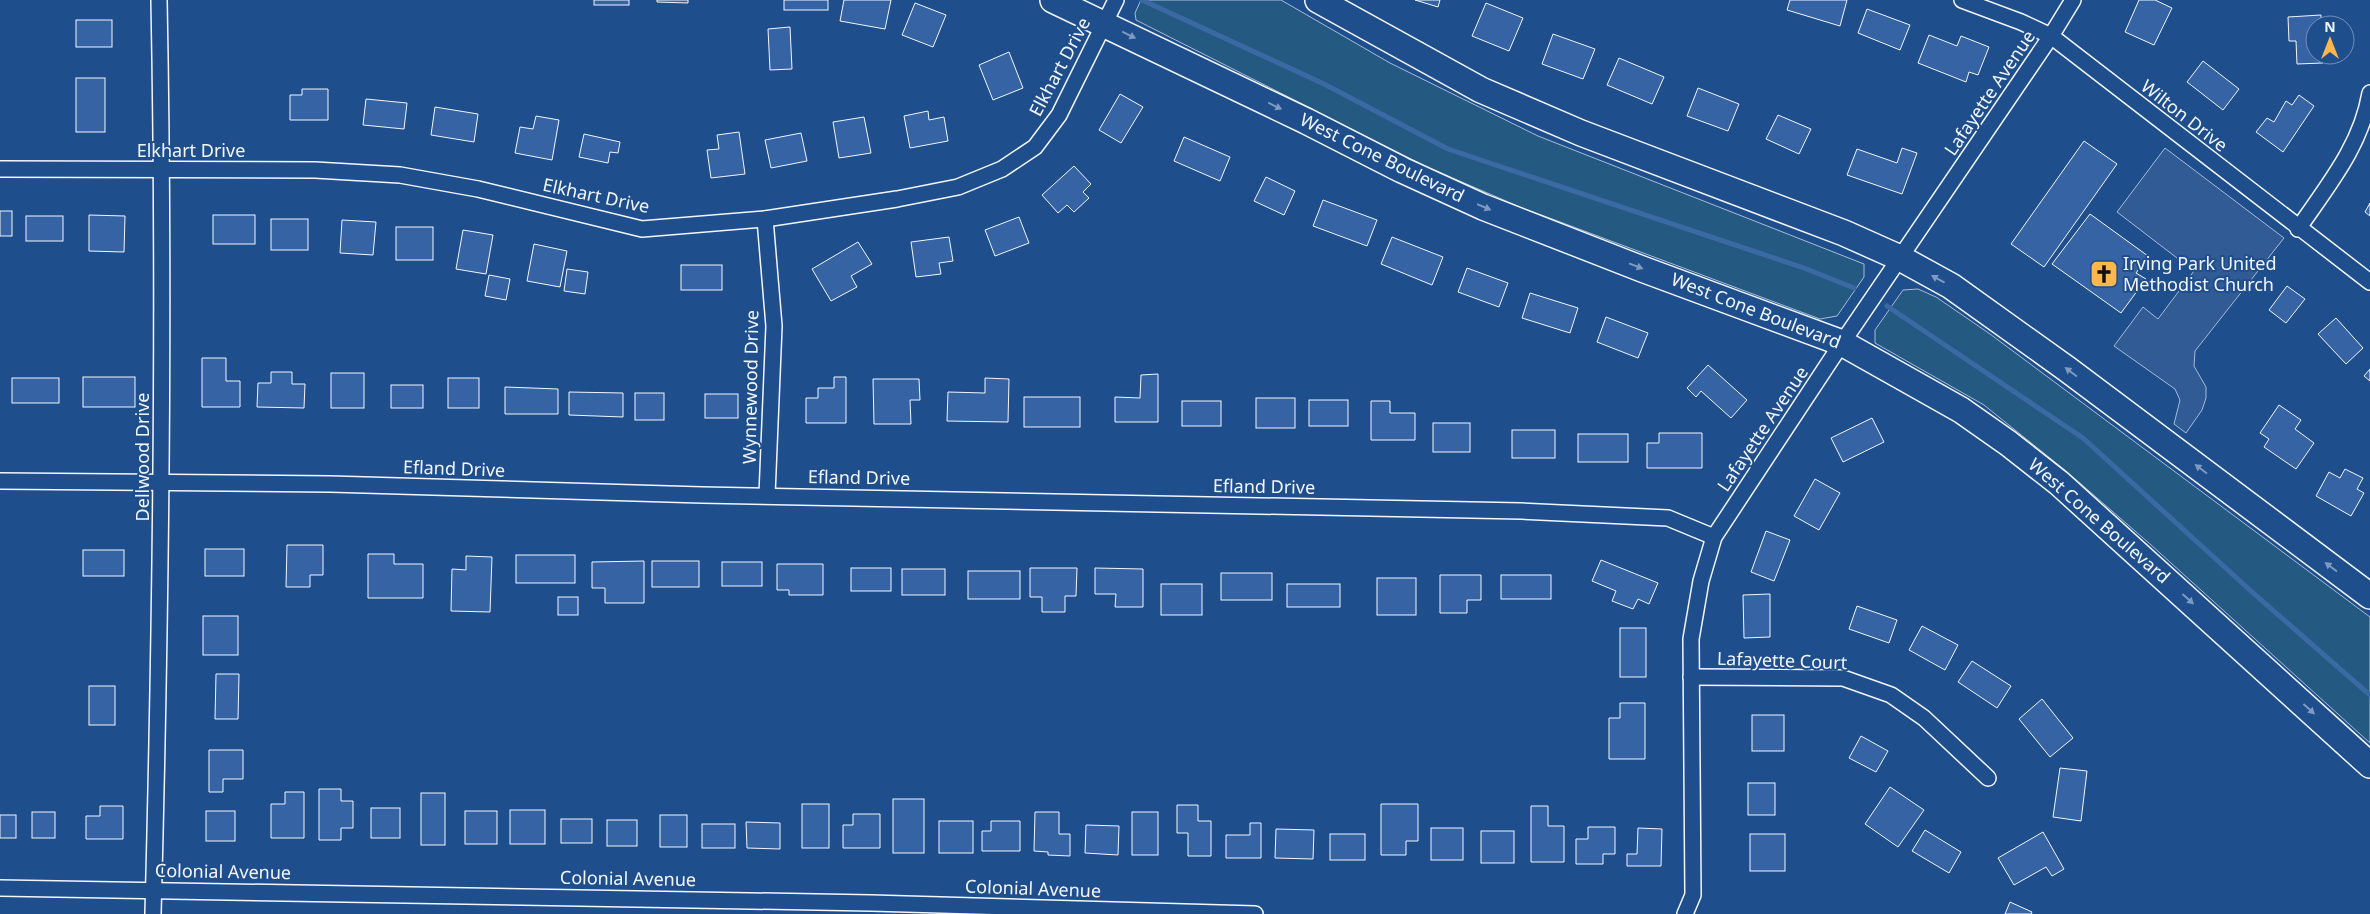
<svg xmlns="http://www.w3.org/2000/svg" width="2370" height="914" font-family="'Noto Sans',sans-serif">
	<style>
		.green { fill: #245a82; stroke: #a8bbd7 }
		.parking { fill: #305b95; stroke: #a8bbd7 }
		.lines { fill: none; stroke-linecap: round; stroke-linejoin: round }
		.stream { stroke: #3b69a3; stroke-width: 5 }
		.building { fill: #3563a3; stroke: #f2f6ff }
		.street-casing { stroke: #f2f6ff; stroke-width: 18 }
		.primary-casing { stroke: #f2f6ff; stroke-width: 28 }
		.street { stroke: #1f4e8c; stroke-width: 15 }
		.primary { stroke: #1f4e8c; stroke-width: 25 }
		.oneway { fill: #7e9ac0 }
		.labels { text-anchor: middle; stroke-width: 4; stroke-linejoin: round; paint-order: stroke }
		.street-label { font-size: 18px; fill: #f2f6ff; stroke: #1f4e8c }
		.poi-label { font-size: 18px; fill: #f2f6ff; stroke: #1f4e8c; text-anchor: start }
	</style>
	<rect width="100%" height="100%" fill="#1f4e8c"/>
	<!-- green -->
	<g class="green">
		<path d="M 1141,0 L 1281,0 L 1390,63 L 1538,136 L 1864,264 L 1864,277 L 1837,316 L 1820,319 L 1520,207 L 1427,167 L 1136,20 L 1135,13 Z"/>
		<path d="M 1918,289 L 1936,297 L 1990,334 L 2370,617 L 2370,743 L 2150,544 L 2066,471 L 1984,405 L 1875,343 L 1875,330 L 1903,290 Z"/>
	</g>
	<!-- parking -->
	<path class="parking" d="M 2165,148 L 2284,238 L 2195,351 L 2194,366 L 2206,387 L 2206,398 L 2202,410 L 2186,433 L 2174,424 L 2180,400 L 2175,389 L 2114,346 L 2143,307 L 2158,319 L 2194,271 L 2117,212 Z"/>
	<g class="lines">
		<!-- stream -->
		<g class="stream">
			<path d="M 1142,0 L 1324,84 L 1448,149 L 1804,268 L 1854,288"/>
			<path d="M 1887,306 L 2083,438 L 2252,592 L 2370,695"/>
		</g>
	</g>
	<!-- building -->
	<g class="building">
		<rect x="594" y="0" width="35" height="5"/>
		<path d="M 657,0 L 688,0 L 688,3 L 657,2 Z"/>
		<rect x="784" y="0" width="44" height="10"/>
		<path d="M 844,0 L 891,0 L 885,29 L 840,21 Z"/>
		<path d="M 1415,0 L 1440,0 L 1438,7 Z"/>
		<path d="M 1790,0 L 1847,0 L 1840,26 L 1787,10 Z"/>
		<path d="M 2139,0 L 2155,0 L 2172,8 L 2154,45 L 2125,32 Z"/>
		<path d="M 915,3 L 946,15 L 933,47 L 902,35 Z"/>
		<path d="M 1486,3 L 1523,18 L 1509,51 L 1472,36 Z"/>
		<path d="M 1867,9 L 1910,25 L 1900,50 L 1858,33 Z"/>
		<path d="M 2321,15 L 2321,25 L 2315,25 L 2315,55 L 2323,55 L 2323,63 L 2297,64 L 2296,41 L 2289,41 L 2288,17 Z"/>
		<rect x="76" y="20" width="36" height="27"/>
		<path d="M 790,27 L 792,69 L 770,70 L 768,29 Z"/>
		<path d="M 1553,34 L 1595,49 L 1583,79 L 1542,64 Z"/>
		<path d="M 1929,35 L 1957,46 L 1961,36 L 1989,47 L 1978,75 L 1969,72 L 1966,82 L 1918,63 Z"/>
		<path d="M 1009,52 L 1023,88 L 993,100 L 979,65 Z"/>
		<path d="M 1619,58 L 1664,77 L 1652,104 L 1607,85 Z"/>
		<path d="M 2203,61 L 2239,89 L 2223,110 L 2187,82 Z"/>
		<rect x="76" y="78" width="29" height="54"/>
		<path d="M 1698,88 L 1739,104 L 1728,131 L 1687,116 Z"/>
		<path d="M 302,89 L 328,89 L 328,120 L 290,120 L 290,95 L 302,95 Z"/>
		<path d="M 1120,94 L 1143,107 L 1121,143 L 1099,130 Z"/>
		<path d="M 2299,95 L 2314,106 L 2283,152 L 2256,132 L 2267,118 L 2274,122 L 2286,101 L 2292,105 Z"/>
		<path d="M 366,99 L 407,103 L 404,129 L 363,125 Z"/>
		<path d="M 435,107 L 478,114 L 474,142 L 431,135 Z"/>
		<path d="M 928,111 L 929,120 L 944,117 L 948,141 L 910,148 L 904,116 Z"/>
		<path d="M 1778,115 L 1811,129 L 1799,154 L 1766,139 Z"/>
		<path d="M 536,116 L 559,120 L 552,160 L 515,153 L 520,127 L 533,129 Z"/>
		<path d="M 864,117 L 871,153 L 839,158 L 833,122 Z"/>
		<path d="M 739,132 L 745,174 L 711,178 L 707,150 L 719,149 L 717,135 Z"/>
		<path d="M 801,133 L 807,161 L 771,168 L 765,140 Z"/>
		<path d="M 584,134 L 620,142 L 618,153 L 610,152 L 608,163 L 579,157 Z"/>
		<path d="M 1184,137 L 1230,157 L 1220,181 L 1174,161 Z"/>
		<path d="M 2084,141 L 2117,164 L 2044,267 L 2011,244 Z"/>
		<path d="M 1902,148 L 1917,153 L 1902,194 L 1847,175 L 1857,149 L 1897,163 Z"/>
		<path d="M 1074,166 L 1091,184 L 1083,192 L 1089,198 L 1074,212 L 1067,205 L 1058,213 L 1042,195 Z"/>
		<path d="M 1266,177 L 1295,191 L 1284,215 L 1254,201 Z"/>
		<path d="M 1323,200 L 1377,220 L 1367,246 L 1313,226 Z"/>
		<path d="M 2370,203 L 2370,216 L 2365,212 Z"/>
		<rect x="0" y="211" width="12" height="25"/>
		<path d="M 2090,214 L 2148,256 L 2136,273 L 2146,279 L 2121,313 L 2052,264 Z"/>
		<path d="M 89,215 L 125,216 L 124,252 L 89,251 Z"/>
		<rect x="213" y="215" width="42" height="29"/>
		<rect x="26" y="216" width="37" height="25"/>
		<path d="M 1019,217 L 1029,243 L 995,256 L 985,230 Z"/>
		<rect x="271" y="219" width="37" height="31"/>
		<path d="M 342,220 L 376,222 L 373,255 L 340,253 Z"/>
		<rect x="396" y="227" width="37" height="33"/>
		<path d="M 463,230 L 493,235 L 486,274 L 456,269 Z"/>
		<path d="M 949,237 L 953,261 L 939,263 L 941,274 L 916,277 L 911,242 Z"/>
		<path d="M 1392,237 L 1443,257 L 1432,285 L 1381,264 Z"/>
		<path d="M 858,242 L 872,264 L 851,276 L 857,287 L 831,301 L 812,269 Z"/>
		<path d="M 534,244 L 567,251 L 560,287 L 527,281 Z"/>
		<rect x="681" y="265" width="41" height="25"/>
		<path d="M 1467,268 L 1508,283 L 1499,307 L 1458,292 Z"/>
		<path d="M 567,269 L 588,272 L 585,294 L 564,291 Z"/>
		<path d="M 489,275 L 510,279 L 506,300 L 485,296 Z"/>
		<path d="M 2287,286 L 2305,299 L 2286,323 L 2269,310 Z"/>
		<path d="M 1530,293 L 1578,308 L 1570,333 L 1522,318 Z"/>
		<path d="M 1606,317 L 1648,333 L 1638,358 L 1597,342 Z"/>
		<path d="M 2336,318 L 2363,348 L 2346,364 L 2318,334 Z"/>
		<path d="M 202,358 L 226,358 L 226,381 L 240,381 L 240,407 L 202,407 Z"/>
		<path d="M 1708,365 L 1747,400 L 1731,418 L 1701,391 L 1696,397 L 1687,388 Z"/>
		<path d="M 2370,369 L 2370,381 L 2364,376 Z"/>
		<path d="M 271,372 L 292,372 L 292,384 L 305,384 L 304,408 L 257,407 L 258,383 L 271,383 Z"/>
		<rect x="331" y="373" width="33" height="35"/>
		<path d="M 1158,374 L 1158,422 L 1115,422 L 1115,397 L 1140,398 L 1141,375 Z"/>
		<rect x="83" y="377" width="52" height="30"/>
		<path d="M 834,377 L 846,377 L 846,423 L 806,423 L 806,398 L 818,398 L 818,388 L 834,388 Z"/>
		<rect x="12" y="378" width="47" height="25"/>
		<rect x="448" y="378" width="31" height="30"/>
		<path d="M 985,378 L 1009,379 L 1008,422 L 947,421 L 948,392 L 985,393 Z"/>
		<path d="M 873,379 L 919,379 L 920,400 L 910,400 L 911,424 L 874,424 Z"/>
		<rect x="391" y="385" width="32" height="23"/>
		<path d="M 505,387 L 558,389 L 558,414 L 505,414 Z"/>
		<path d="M 569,392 L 623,393 L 623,417 L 569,415 Z"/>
		<rect x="635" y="393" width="29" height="27"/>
		<rect x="705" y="394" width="33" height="24"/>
		<rect x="1024" y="397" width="56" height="30"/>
		<rect x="1256" y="398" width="39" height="30"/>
		<rect x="1309" y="400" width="39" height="26"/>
		<rect x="1182" y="401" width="39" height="25"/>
		<path d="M 1371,401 L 1390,401 L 1390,413 L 1415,413 L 1415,440 L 1371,440 Z"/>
		<path d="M 2279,405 L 2301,420 L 2295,429 L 2314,443 L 2296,469 L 2264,447 L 2269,439 L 2260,433 Z"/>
		<path d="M 1872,418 L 1884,442 L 1843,462 L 1831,438 Z"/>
		<rect x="1433" y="423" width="37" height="29"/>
		<rect x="1512" y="430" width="43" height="28"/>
		<path d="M 1659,433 L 1702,433 L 1702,468 L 1647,468 L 1647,443 L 1659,443 Z"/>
		<rect x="1578" y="434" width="50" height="28"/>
		<path d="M 2345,469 L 2363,478 L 2357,489 L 2364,493 L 2351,516 L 2316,496 L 2329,472 L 2340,478 Z"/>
		<path d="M 1815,479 L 1840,493 L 1819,530 L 1794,516 Z"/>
		<path d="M 1766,531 L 1790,540 L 1774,581 L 1751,572 Z"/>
		<path d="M 287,545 L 323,545 L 323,575 L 310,575 L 310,587 L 286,587 Z"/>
		<rect x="205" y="549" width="39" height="27"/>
		<rect x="83" y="550" width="41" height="26"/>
		<path d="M 368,554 L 394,554 L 394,564 L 423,564 L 423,598 L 368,598 Z"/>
		<rect x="516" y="555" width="59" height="28"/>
		<path d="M 466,556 L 492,557 L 490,612 L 451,611 L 452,569 L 466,570 Z"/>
		<path d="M 1601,560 L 1658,583 L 1649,604 L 1638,599 L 1633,609 L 1612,601 L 1616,591 L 1592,581 Z"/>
		<path d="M 644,561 L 644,603 L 605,603 L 605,588 L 592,588 L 592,562 Z"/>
		<rect x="652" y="561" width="47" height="26"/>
		<rect x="722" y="562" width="40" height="24"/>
		<path d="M 777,564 L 823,564 L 823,595 L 789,595 L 789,590 L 777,590 Z"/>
		<rect x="851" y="568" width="40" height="23"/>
		<path d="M 1030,568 L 1077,568 L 1076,596 L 1065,596 L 1065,612 L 1042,612 L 1042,597 L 1030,597 Z"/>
		<path d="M 1095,568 L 1143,569 L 1143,607 L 1115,607 L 1116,594 L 1095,594 Z"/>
		<rect x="902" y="569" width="43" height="26"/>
		<rect x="968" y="571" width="52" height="28"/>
		<rect x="1221" y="573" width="51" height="27"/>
		<path d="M 1440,575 L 1481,575 L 1481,600 L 1467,600 L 1467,613 L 1440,613 Z"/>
		<rect x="1501" y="575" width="50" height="24"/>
		<rect x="1377" y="578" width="39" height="37"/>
		<rect x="1161" y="584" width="41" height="31"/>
		<rect x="1287" y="584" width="53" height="23"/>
		<path d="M 1770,594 L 1770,637 L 1744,638 L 1743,595 Z"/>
		<rect x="558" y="597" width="20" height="18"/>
		<path d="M 1857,606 L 1897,620 L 1889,643 L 1849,629 Z"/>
		<rect x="203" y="616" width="35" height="39"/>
		<path d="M 1922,626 L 1958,645 L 1945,670 L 1909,650 Z"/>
		<rect x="1620" y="628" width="26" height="49"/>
		<path d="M 1972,661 L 2011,686 L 1997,708 L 1958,682 Z"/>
		<path d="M 216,674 L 239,674 L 238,719 L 215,719 Z"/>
		<rect x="89" y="686" width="26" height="39"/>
		<path d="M 2042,699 L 2073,738 L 2050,757 L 2019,719 Z"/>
		<path d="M 1620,703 L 1645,703 L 1645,759 L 1609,759 L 1609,718 L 1620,718 Z"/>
		<rect x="1752" y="715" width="32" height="36"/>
		<path d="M 1861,736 L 1888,751 L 1876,772 L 1849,758 Z"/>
		<path d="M 209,750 L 243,750 L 243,779 L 223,779 L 223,792 L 209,792 Z"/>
		<path d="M 2060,768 L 2087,771 L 2081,821 L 2053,817 Z"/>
		<rect x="1748" y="783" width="27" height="32"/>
		<path d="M 1890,787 L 1924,810 L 1898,847 L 1865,824 Z"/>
		<path d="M 319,789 L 341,789 L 341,801 L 353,801 L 353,828 L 341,828 L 341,840 L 319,840 Z"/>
		<path d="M 285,792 L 304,792 L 304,838 L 271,838 L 271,804 L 285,804 Z"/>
		<rect x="421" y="793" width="24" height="52"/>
		<rect x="893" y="799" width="31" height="54"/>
		<rect x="802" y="804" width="27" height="44"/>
		<path d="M 1381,804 L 1418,804 L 1418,841 L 1406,841 L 1406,855 L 1381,855 Z"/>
		<path d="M 1177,805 L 1198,805 L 1198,821 L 1211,821 L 1211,856 L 1188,856 L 1188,833 L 1177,833 Z"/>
		<path d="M 100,806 L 123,806 L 123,839 L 86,839 L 86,816 L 100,816 Z"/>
		<path d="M 1531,806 L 1548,806 L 1548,826 L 1564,826 L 1564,862 L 1531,862 Z"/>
		<rect x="371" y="808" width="29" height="30"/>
		<rect x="510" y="810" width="35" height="34"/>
		<rect x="206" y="811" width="29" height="30"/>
		<rect x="465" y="811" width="32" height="33"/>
		<rect x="32" y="812" width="23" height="26"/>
		<path d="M 1035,812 L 1059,812 L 1059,834 L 1070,834 L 1070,856 L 1048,855 L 1048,852 L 1034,851 Z"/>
		<rect x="1132" y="812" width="26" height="43"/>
		<path d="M 853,814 L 880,814 L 880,848 L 843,848 L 843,825 L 853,825 Z"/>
		<rect x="0" y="815" width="16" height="23"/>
		<rect x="660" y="815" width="27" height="32"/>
		<rect x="561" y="819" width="31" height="24"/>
		<rect x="607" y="820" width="30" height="26"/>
		<rect x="939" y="821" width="34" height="32"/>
		<path d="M 991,821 L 1020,821 L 1020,851 L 982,851 L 982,831 L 991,831 Z"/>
		<path d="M 746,822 L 780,823 L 780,849 L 747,848 Z"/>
		<path d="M 1250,823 L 1261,823 L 1261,858 L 1226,858 L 1226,835 L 1250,835 Z"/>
		<rect x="702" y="824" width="33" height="24"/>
		<path d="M 1086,825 L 1119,826 L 1118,855 L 1085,853 Z"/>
		<path d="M 1588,827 L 1615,827 L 1615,854 L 1603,854 L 1603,864 L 1576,864 L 1576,839 L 1588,839 Z"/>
		<rect x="1431" y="828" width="32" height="32"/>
		<path d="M 1638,828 L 1662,829 L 1661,866 L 1627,866 L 1627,854 L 1637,854 Z"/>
		<path d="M 1276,829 L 1314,830 L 1313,859 L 1275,858 Z"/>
		<path d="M 1925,830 L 1961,852 L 1949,873 L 1912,851 Z"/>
		<rect x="1481" y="831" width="33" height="32"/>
		<path d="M 2043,832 L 2064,869 L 2052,876 L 2046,867 L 2014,885 L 1998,858 Z"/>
		<rect x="1330" y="834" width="35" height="26"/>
		<rect x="1750" y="834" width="35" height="37"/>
		<path d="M 2010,902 L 2032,912 L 2031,914 L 2005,914 Z"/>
	</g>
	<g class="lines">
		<defs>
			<g id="street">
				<path d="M 1962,0 L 2021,22 L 2051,36 L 2370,282"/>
				<path d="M 0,169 L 315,170 L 400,175 L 478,189 L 642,229 L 765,219 L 897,199 L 958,187 L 1002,169 L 1035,147 L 1059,115 L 1116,0"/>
				<path d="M 765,219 L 774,326 L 767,495"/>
				<path d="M 2298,229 C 2328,185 2361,146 2370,93"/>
				<path d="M 0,481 L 330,484 L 702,495 L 1521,511 L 1668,518 L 1714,537"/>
				<path d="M 1691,677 L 1843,678 L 1891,695 L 1924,718 L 1988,778"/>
				<path d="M 0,888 L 871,903 L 1255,914"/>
				<path d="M 153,914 C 161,609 165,305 159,0"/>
				<path d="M 1685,914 L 1693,895 L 1691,639 L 1701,581 L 1714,537 L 1842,343 L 2051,36 L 2073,0"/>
			</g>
			<g id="primary">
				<path d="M 1053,0 L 1306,121 L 1402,170 L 1483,207 L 1642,269 L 1842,343 L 1961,410 L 2008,443 L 2059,483 L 2370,765"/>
				<path d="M 1318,0 L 1481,90 L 1581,133 L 1844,233 L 1900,258 L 1951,286 L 2067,369 L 2370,596"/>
			</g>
		</defs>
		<!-- street casing -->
		<use href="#street" class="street-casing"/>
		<!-- primary casing -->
		<use href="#primary" class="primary-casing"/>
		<!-- street -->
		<use href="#street" class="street"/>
		<!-- primary -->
		<use href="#primary" class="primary"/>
	</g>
	<!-- one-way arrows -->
	<defs><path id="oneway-solid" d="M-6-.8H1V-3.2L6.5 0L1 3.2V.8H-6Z" transform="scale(1.25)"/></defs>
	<g class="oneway">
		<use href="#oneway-solid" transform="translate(1129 35) rotate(26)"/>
		<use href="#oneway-solid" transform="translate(1275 106) rotate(26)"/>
		<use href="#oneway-solid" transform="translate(1484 207) rotate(23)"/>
		<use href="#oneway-solid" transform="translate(1636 266) rotate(21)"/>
		<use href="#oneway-solid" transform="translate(1938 279) rotate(-151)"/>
		<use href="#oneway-solid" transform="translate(2071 372) rotate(-143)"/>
		<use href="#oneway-solid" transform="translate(2201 469) rotate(-143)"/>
		<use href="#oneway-solid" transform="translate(2331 567) rotate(-143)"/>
		<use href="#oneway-solid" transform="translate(2188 599) rotate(42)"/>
		<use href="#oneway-solid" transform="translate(2309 709) rotate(42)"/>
	</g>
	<!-- icons -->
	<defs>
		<symbol id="church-square" viewBox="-11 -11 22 22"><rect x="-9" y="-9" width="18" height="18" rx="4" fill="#ffb74d" stroke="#1f4e8c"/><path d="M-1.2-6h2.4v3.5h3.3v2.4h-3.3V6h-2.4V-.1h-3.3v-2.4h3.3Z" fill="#111"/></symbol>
	</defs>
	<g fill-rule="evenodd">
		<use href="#church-square" x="2088" y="258" width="32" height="32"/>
	</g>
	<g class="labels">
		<!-- street labels -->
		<g class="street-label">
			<text transform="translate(1060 67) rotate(-62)" y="6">Elkhart Drive</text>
			<text transform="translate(1990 93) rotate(-56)" y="6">Lafayette Avenue</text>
			<text transform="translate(2184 116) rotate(38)" y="6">Wilton Drive</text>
			<text x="191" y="157">Elkhart Drive</text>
			<text transform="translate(1382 158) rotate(26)" y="6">West Cone Boulevard</text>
			<text transform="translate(596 196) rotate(12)" y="6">Elkhart Drive</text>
			<text transform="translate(1756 311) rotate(21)" y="6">West Cone Boulevard</text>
			<text transform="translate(751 387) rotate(-89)" y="6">Wynnewood Drive</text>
			<text transform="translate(1763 429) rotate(-56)" y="6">Lafayette Avenue</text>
			<text transform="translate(143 457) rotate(-90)" y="6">Dellwood Drive</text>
			<text transform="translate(454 469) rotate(2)" y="6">Efland Drive</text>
			<text transform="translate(859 478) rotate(1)" y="6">Efland Drive</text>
			<text transform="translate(1264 487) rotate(1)" y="6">Efland Drive</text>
			<text transform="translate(2099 521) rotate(41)" y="6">West Cone Boulevard</text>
			<text transform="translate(1782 661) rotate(2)" y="6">Lafayette Court</text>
			<text transform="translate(223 872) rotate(1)" y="6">Colonial Avenue</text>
			<text transform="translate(628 879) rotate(1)" y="6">Colonial Avenue</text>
			<text transform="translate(1033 889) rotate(2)" y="6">Colonial Avenue</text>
		</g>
		<!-- poi labels -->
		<g class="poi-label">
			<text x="2123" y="270">Irving Park United<tspan x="2123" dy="21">Methodist Church</tspan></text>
		</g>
	</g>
	<!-- north arrow -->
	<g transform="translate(2330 40)"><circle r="24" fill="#1f4e8c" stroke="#7391ba"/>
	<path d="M0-4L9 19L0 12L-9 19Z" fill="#ffb74d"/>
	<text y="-8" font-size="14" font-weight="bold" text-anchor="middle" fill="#f2f6ff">N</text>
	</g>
</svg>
